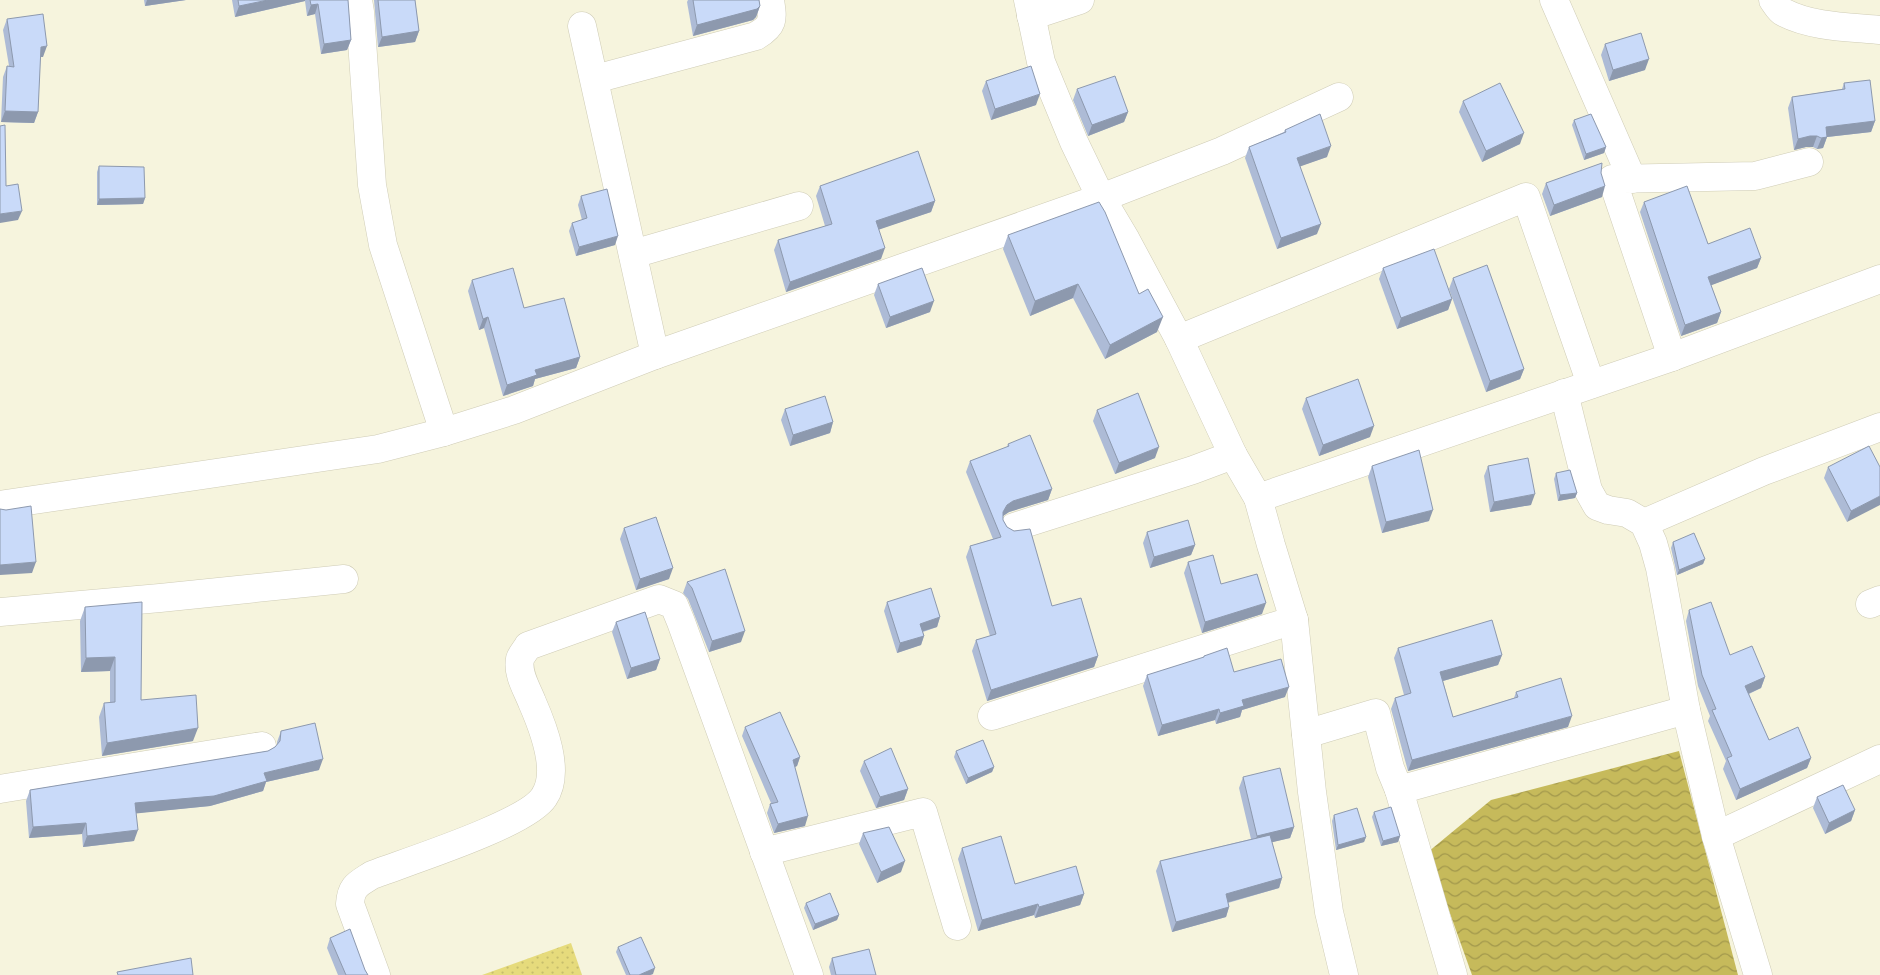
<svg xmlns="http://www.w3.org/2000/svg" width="1880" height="975" font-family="Mulish,sans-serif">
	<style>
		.grass { fill: url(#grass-dots) }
		.water { fill: url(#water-waves) }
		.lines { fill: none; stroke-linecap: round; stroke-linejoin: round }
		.street-casing { stroke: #cfccb6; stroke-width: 29 }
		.street { stroke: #fff; stroke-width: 28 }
		.wall { fill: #adbbd6 }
		.shaded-wall { fill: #8d99ae }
		.building { fill: #c9daf9; stroke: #8d99ae }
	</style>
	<defs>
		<pattern id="grass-dots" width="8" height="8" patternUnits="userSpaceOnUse" patternTransform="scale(1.25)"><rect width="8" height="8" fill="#e6db7c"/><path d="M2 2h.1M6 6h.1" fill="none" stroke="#c6bd6c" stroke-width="1.8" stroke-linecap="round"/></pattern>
		<pattern id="water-waves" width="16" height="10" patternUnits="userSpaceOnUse" patternTransform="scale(1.25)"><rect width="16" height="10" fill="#c6ba5b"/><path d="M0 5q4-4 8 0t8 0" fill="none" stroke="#a2984c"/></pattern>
	</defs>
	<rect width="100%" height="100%" fill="#f6f4dd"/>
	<!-- grass -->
	<path class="grass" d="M 571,943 L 582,975 L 482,975 Z"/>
	<!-- water -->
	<path class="water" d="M 1679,751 L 1738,975 L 1472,975 L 1428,852 L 1491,800 Z"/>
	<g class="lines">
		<defs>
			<g id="street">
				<path d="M 358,0 L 360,12 L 372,185 L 383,245 L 444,432"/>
				<path d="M 1028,0 L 1041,62 L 1074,142 L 1101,198 L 1126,240 L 1179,339 L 1233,455 L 1258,498 L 1271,545 L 1294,620 L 1312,792 L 1329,912 L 1344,975"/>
				<path d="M 1554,0 L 1632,179"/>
				<path d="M 1773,0 C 1776,4 1779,10 1783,12 C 1811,27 1849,27 1880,30"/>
				<path d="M 1031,16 L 1080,0"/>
				<path d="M 582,26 L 655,355"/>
				<path d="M 595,79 L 756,36 C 774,25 773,20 770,0"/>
				<path d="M 633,254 L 799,206"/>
				<path d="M 1179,339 L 1526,197 L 1591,384"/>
				<path d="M 1672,357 L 1612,179 L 1755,176 L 1809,162"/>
				<path d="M 1564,393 L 1588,490 L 1597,506 L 1608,510 L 1627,513 L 1644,523 L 1653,543 L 1660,568 L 1686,710 L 1716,836"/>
				<path d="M 1258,498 L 1672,357 L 1880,279"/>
				<path d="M 0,505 L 378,449 L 444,432 L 514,410 L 655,355 L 1101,198 L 1222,151 L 1339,97"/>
				<path d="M 1644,523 L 1764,471 L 1880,427"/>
				<path d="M 1014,527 L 1193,470 L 1233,455"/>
				<path d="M 1870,604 L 1880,600"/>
				<path d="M 0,612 L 160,598 L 344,579"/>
				<path d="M 992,716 L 1294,620"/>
				<path d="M 1306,734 L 1376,713 L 1390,768 L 1399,790"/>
				<path d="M 0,789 L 262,746"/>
				<path d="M 764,852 L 923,812 L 957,926"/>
				<path d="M 376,975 L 350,904 C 351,886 358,884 372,875 C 406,862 527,824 544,797 C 561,772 543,727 532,702 C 527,689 517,674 520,659 C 521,655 526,650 528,646 L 659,599 L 674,605 L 681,622 L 809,975"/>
				<path d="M 1453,975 L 1399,790 L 1686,710"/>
				<path d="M 1758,975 L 1716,836 L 1880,759"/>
			</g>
		</defs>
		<!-- street casing -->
		<use href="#street" class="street-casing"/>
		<!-- street -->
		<use href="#street" class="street"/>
	</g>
	<!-- wall -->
	<g class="wall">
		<path d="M 144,0 L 186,0 L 145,6 Z"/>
		<path d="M 232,0 L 348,0 L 351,40 L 347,50 L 321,54 L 315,14 L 307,16 L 305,1 L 235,17 Z"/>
		<path d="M 374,0 L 415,0 L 419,31 L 415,42 L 378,47 Z"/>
		<path d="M 688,0 L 759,0 L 760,6 L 756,17 L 753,20 L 693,36 L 687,2 Z"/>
		<path d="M 7,19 L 43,57 L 40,57 L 38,112 L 34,123 L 1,122 L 3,77 L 7,66 L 9,66 L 3,30 Z"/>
		<path d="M 1605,44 L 1645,70 L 1609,81 L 1601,55 Z"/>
		<path d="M 986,81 L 1036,105 L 991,120 L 982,91 Z"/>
		<path d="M 1844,83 L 1875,121 L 1871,132 L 1827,137 L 1823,148 L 1817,149 L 1813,147 L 1806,147 L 1794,150 L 1788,108 L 1792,97 L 1842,89 Z"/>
		<path d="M 1077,89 L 1128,112 L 1124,122 L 1088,136 L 1073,100 Z"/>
		<path d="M 1463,101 L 1520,144 L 1482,162 L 1459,112 Z"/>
		<path d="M 1574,120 L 1606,147 L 1604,153 L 1584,160 L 1572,125 Z"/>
		<path d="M 1285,130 L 1327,157 L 1300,166 L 1317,234 L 1277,249 L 1245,158 L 1249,147 L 1284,132 Z"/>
		<path d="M 99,166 L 145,198 L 143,204 L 97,205 L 97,172 Z"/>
		<path d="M 1601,173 L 1602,197 L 1550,216 L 1542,194 L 1546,183 Z"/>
		<path d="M 820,186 L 935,201 L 931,212 L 879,229 L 881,259 L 786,292 L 774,250 L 778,240 L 825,226 L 816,196 Z"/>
		<path d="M 581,196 L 615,245 L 576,256 L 569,231 L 572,223 L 582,220 L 578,205 Z"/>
		<path d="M 1644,202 L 1708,244 L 1761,258 L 1757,268 L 1711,285 L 1721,312 L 1717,323 L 1681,336 L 1640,212 Z"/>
		<path d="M 1008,235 L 1139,294 L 1157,332 L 1105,359 L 1073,298 L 1030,316 L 1003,249 Z"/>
		<path d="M 1383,268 L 1452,299 L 1448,310 L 1397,329 L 1379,279 Z"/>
		<path d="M 1453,278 L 1524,369 L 1520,379 L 1486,392 L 1449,289 Z"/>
		<path d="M 472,280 L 524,308 L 580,357 L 576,368 L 535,379 L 533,386 L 503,396 L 484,328 L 479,330 L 468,291 Z"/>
		<path d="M 878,284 L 930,312 L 886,328 L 874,295 Z"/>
		<path d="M 1306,398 L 1370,437 L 1319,456 L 1302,409 Z"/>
		<path d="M 785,409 L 833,422 L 830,433 L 790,446 L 781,420 Z"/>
		<path d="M 1097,410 L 1155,458 L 1115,474 L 1093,421 Z"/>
		<path d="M 1008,444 L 1052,489 L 1048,500 L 1009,512 L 1003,516 L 1003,520 L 1052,606 L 1098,656 L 1094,667 L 987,701 L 972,651 L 976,640 L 990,636 L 966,557 L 970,546 L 993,539 L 966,472 L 970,461 L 1007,447 Z"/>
		<path d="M 1372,466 L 1429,521 L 1382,533 L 1368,477 Z"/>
		<path d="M 1488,466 L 1531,505 L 1490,512 L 1484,476 Z"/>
		<path d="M 1828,467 L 1880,467 L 1847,522 L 1824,478 Z"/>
		<path d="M 1556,473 L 1577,493 L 1575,498 L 1558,501 L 1554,479 Z"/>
		<path d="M 624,528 L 669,579 L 636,590 L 620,539 Z"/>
		<path d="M 1147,532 L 1195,545 L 1191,555 L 1150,568 L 1143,543 Z"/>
		<path d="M 1673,542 L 1705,559 L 1703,564 L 1677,575 L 1671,548 Z"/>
		<path d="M 1188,562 L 1221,584 L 1262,614 L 1202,633 L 1184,573 Z"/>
		<path d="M 687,582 L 741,642 L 709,652 L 688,599 L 683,593 Z"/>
		<path d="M 887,602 L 940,617 L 937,627 L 923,632 L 924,636 L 921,645 L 897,653 L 884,611 Z"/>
		<path d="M 85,607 L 141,700 L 193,741 L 102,756 L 99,717 L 104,703 L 110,703 L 110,671 L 81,672 L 80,621 Z"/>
		<path d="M 1689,610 L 1730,655 L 1765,677 L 1761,688 L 1749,694 L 1769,740 L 1811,758 L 1807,768 L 1736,800 L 1723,769 L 1726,761 L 1708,721 L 1710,716 L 1698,686 L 1686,621 Z"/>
		<path d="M 616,622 L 660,659 L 656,670 L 627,679 L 612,632 Z"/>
		<path d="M 1398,648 L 1502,655 L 1498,665 L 1443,681 L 1453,717 L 1514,698 L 1516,692 L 1568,727 L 1408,771 L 1391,709 L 1395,698 L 1404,695 L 1394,658 Z"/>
		<path d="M 1204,656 L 1234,672 L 1285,697 L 1242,710 L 1240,717 L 1216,724 L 1215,720 L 1158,736 L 1143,686 L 1147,675 L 1203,658 Z"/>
		<path d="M 745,727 L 800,757 L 797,766 L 795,767 L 805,826 L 774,833 L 767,813 L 770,804 L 771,803 L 742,736 Z"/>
		<path d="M 281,731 L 319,770 L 266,782 L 263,791 L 210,806 L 136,813 L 134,841 L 83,847 L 82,834 L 29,838 L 26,801 L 30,790 L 268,751 L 275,747 L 277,746 L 277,742 Z"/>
		<path d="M 956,751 L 994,767 L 992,772 L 966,784 L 954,757 Z"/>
		<path d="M 864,761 L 908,789 L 904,800 L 876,808 L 860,771 Z"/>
		<path d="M 1243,777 L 1294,827 L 1290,838 L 1272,842 L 1282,878 L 1279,888 L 1228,903 L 1229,907 L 1226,917 L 1172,932 L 1156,871 L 1160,861 L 1251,839 L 1239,788 Z"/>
		<path d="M 1817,797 L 1855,810 L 1851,821 L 1825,834 L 1813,808 Z"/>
		<path d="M 1374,812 L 1400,836 L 1398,842 L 1381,846 L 1372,817 Z"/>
		<path d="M 1334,815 L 1366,837 L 1364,842 L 1336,850 L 1332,821 Z"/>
		<path d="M 863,833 L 901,872 L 877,883 L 859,844 Z"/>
		<path d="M 962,848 L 1015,884 L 1084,894 L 1080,905 L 1035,918 L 1034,915 L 978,931 L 958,859 Z"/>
		<path d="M 806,903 L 839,915 L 837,920 L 813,930 L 804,908 Z"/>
		<path d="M 330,938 L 365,970 L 368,975 L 338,975 L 327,948 Z"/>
		<path d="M 618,947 L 653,974 L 650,975 L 626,975 L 616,952 Z"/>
		<path d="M 832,958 L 876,975 L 831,975 L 829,967 Z"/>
	</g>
	<!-- shaded-wall -->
	<g class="shaded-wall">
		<path d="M 147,0 L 186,0 L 145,6 Z"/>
		<path d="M 268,0 L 305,0 L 305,1 L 235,17 L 239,6 Z"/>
		<path d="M 318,4 L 315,14 L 307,16 L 311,5 Z"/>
		<path d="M 760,6 L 756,17 L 753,20 L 693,36 L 697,25 Z"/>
		<path d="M 419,31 L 415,42 L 378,47 L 382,37 Z"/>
		<path d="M 351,40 L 347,50 L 321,54 L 324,44 Z"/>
		<path d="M 47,46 L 43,57 L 37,57 L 41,47 Z"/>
		<path d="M 1649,59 L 1645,70 L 1609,81 L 1613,70 Z"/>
		<path d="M 1040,94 L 1036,105 L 991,120 L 995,109 Z"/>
		<path d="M 5,111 L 38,112 L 34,123 L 1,122 Z"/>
		<path d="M 1128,112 L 1124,122 L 1088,136 L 1092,125 Z"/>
		<path d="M 1875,121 L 1871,132 L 1827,137 L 1823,148 L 1817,149 L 1826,127 Z"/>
		<path d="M 1524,133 L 1520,144 L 1482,162 L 1486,151 Z"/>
		<path d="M 1810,136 L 1817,136 L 1813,147 L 1806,147 L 1794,150 L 1798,139 Z"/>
		<path d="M 1331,146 L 1327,157 L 1293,169 L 1297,158 Z"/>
		<path d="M 1606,147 L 1604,153 L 1584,160 L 1586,154 Z"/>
		<path d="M 1605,186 L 1602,197 L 1550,216 L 1554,205 Z"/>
		<path d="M 145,198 L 143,204 L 97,205 L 99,199 Z"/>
		<path d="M 935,201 L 931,212 L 872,232 L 876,221 Z"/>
		<path d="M 22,211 L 18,220 L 0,223 L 0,214 Z"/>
		<path d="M 1321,224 L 1317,234 L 1277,249 L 1281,238 Z"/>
		<path d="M 618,236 L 615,245 L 576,256 L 579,247 Z"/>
		<path d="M 885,248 L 881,259 L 786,292 L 790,282 Z"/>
		<path d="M 1761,258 L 1757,268 L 1704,288 L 1708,277 Z"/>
		<path d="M 1078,284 L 1073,298 L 1030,316 L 1035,301 Z"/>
		<path d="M 1452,299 L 1448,310 L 1397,329 L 1401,318 Z"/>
		<path d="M 934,301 L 930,312 L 886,328 L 890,317 Z"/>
		<path d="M 1721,312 L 1717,323 L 1681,336 L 1685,325 Z"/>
		<path d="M 488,317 L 484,328 L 479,330 L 483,319 Z"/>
		<path d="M 1163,317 L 1157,332 L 1105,359 L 1110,345 Z"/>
		<path d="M 580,357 L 576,368 L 535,379 L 533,386 L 503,396 L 507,385 L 535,370 Z"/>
		<path d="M 1524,369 L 1520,379 L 1486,392 L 1490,381 Z"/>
		<path d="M 833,422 L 830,433 L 790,446 L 793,435 Z"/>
		<path d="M 1374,426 L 1370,437 L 1319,456 L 1323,445 Z"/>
		<path d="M 1159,447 L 1155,458 L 1115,474 L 1119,463 Z"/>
		<path d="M 1052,489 L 1048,500 L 1009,512 L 1003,516 L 1003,512 L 1007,505 L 1013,501 Z"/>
		<path d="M 1577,493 L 1575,498 L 1558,501 L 1560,495 Z"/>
		<path d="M 1535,494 L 1531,505 L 1490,512 L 1494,502 Z"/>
		<path d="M 1880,496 L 1880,505 L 1847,522 L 1851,511 Z"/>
		<path d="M 1433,510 L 1429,521 L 1382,533 L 1386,522 Z"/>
		<path d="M 1195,545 L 1191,555 L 1150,568 L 1154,557 Z"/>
		<path d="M 1705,559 L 1703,564 L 1677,575 L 1679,570 Z"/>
		<path d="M 36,562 L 32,573 L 0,575 L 0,565 Z"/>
		<path d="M 673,568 L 669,579 L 636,590 L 640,579 Z"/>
		<path d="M 1266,603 L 1262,614 L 1202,633 L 1205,622 Z"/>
		<path d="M 940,617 L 937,627 L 917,633 L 920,624 Z"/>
		<path d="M 745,631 L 741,642 L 709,652 L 712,641 Z"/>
		<path d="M 924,636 L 921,645 L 897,653 L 900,643 Z"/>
		<path d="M 1502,655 L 1498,665 L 1436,683 L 1440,672 Z"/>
		<path d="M 1098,656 L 1094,667 L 987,701 L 991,690 Z"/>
		<path d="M 115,657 L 110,671 L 81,672 L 86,658 Z"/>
		<path d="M 660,659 L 656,670 L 627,679 L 631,668 Z"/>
		<path d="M 1765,677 L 1761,688 L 1741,697 L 1745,686 Z"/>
		<path d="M 1289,687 L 1285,697 L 1242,710 L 1240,717 L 1216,724 L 1220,713 L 1242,700 Z"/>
		<path d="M 1219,709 L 1215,720 L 1158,736 L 1162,725 Z"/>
		<path d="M 1572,716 L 1568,727 L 1408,771 L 1412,760 Z"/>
		<path d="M 198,728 L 193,741 L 102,756 L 107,743 Z"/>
		<path d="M 800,757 L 797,766 L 790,769 L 793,760 Z"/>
		<path d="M 1811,758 L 1807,768 L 1736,800 L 1740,789 Z"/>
		<path d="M 323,759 L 319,770 L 266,782 L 263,791 L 210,806 L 131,814 L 135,803 Z"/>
		<path d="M 994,767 L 992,772 L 966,784 L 968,778 Z"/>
		<path d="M 908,789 L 904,800 L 876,808 L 880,797 Z"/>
		<path d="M 1855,810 L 1851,821 L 1825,834 L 1829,823 Z"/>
		<path d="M 808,816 L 805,826 L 774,833 L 778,824 Z"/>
		<path d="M 86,823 L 82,834 L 29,838 L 33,827 Z"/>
		<path d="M 1294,827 L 1290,838 L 1253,847 L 1257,836 Z"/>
		<path d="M 138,830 L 134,841 L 83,847 L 87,836 Z"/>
		<path d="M 1400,836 L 1398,842 L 1381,846 L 1383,841 Z"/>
		<path d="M 1366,837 L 1364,842 L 1336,850 L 1338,845 Z"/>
		<path d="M 905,861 L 901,872 L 877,883 L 881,872 Z"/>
		<path d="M 1282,878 L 1279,888 L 1222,904 L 1226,894 Z"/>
		<path d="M 1084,894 L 1080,905 L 1035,918 L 1039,907 Z"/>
		<path d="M 1038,904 L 1034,915 L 978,931 L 982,920 Z"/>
		<path d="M 1229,907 L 1226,917 L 1172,932 L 1176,922 Z"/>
		<path d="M 839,915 L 837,920 L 813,930 L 815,924 Z"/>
		<path d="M 655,968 L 653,974 L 650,975 L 639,975 Z"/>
	</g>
	<!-- building -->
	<g class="building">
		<path d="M 238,0 L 268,0 L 239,6 Z"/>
		<path d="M 310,0 L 348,0 L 351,40 L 324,44 L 318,4 L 311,5 Z"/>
		<path d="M 378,0 L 415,0 L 419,31 L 382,37 Z"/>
		<path d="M 693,0 L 759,0 L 760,6 L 757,9 L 697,25 Z"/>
		<path d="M 43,14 L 47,46 L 41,47 L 38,112 L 5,111 L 7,66 L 14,67 L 7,19 Z"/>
		<path d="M 1641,33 L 1649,59 L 1613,70 L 1605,44 Z"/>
		<path d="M 1031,66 L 1040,94 L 995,109 L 986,81 Z"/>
		<path d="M 1115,76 L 1128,112 L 1092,125 L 1077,89 Z"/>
		<path d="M 1870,80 L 1875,121 L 1826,127 L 1827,137 L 1821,138 L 1817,136 L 1810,136 L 1798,139 L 1792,97 L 1845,89 L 1844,83 Z"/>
		<path d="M 1500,83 L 1524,133 L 1486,151 L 1463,101 Z"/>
		<path d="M 1320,114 L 1331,146 L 1297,158 L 1321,224 L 1281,238 L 1249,147 L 1286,132 L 1285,130 Z"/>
		<path d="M 1591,114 L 1606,147 L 1586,154 L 1574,120 Z"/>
		<path d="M 5,125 L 6,186 L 18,184 L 22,211 L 0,214 L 0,126 Z"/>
		<path d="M 918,151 L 935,201 L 876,221 L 885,248 L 790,282 L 778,240 L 832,224 L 820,186 Z"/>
		<path d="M 1602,163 L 1601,173 L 1605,186 L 1554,205 L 1546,183 Z"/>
		<path d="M 99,166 L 144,167 L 145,198 L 99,199 Z"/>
		<path d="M 1687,186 L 1708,244 L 1750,228 L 1761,258 L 1708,277 L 1721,312 L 1685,325 L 1644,202 Z"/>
		<path d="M 607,189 L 618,236 L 579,247 L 572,223 L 587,218 L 581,196 Z"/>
		<path d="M 1099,202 L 1105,212 L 1139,294 L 1148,289 L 1163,317 L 1110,345 L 1078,284 L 1035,301 L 1008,235 Z"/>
		<path d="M 1434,249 L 1452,299 L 1401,318 L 1383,268 Z"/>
		<path d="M 1487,265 L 1524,369 L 1490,381 L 1453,278 Z"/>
		<path d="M 513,268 L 524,308 L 564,298 L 580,357 L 535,370 L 537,375 L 507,385 L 488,317 L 483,319 L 472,280 Z"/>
		<path d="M 922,268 L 934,301 L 890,317 L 878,284 Z"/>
		<path d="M 1358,379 L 1374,426 L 1323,445 L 1306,398 Z"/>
		<path d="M 1138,393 L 1159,447 L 1119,463 L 1097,410 Z"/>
		<path d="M 825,396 L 833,422 L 793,435 L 785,409 Z"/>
		<path d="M 1030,435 L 1052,489 L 1013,501 L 1007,505 L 1003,512 L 1003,520 L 1007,527 L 1014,531 L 1030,529 L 1052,606 L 1081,598 L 1098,656 L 991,690 L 976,640 L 996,634 L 970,546 L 1001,537 L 970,461 L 1009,446 L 1008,444 Z"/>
		<path d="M 1869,446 L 1880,467 L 1880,496 L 1851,511 L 1828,467 Z"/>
		<path d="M 1419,450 L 1433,510 L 1386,522 L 1372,466 Z"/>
		<path d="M 1528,458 L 1535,494 L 1494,502 L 1488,466 Z"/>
		<path d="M 1570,470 L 1577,493 L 1560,495 L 1556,473 Z"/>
		<path d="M 31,506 L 36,562 L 0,565 L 0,509 L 6,510 Z"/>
		<path d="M 656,517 L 673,568 L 640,579 L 624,528 Z"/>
		<path d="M 1188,520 L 1195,545 L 1154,557 L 1147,532 Z"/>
		<path d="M 1694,533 L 1705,559 L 1679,570 L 1673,542 Z"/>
		<path d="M 1213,555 L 1221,584 L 1257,574 L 1266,603 L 1205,622 L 1188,562 Z"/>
		<path d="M 725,569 L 745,631 L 712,641 L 692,588 L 687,582 Z"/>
		<path d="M 931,588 L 940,617 L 920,624 L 924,636 L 900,643 L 887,602 Z"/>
		<path d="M 142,602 L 141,700 L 196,695 L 198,728 L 107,743 L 104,703 L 115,702 L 115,657 L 86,658 L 85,607 Z"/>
		<path d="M 1711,602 L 1730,655 L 1752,646 L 1765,677 L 1745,686 L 1769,740 L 1798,727 L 1811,758 L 1740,789 L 1727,758 L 1732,756 L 1712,710 L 1716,709 L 1702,675 L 1689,610 Z"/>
		<path d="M 645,612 L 660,659 L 631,668 L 616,622 Z"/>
		<path d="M 1492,620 L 1502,655 L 1440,672 L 1453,717 L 1518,697 L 1516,692 L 1561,678 L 1572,716 L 1412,760 L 1395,698 L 1411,693 L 1398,648 Z"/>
		<path d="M 1227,648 L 1234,672 L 1281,659 L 1289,687 L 1242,700 L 1244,706 L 1220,713 L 1219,709 L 1162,725 L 1147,675 L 1204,657 L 1204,656 Z"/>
		<path d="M 780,712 L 800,757 L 793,760 L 808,816 L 778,824 L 770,804 L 778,802 L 745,727 Z"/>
		<path d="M 315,723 L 323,759 L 264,773 L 267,781 L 214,796 L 135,803 L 138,830 L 87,836 L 86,823 L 33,827 L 30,790 L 268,751 L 275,747 L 280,741 L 281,731 Z"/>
		<path d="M 983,740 L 994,767 L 968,778 L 956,751 Z"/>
		<path d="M 891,748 L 908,789 L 880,797 L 864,761 Z"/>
		<path d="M 1280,768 L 1294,827 L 1257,836 L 1243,777 Z"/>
		<path d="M 1843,785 L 1855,810 L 1829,823 L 1817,797 Z"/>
		<path d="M 1391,807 L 1400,836 L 1383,841 L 1374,812 Z"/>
		<path d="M 1357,808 L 1366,837 L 1338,845 L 1334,815 Z"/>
		<path d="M 889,827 L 905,861 L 881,872 L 863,833 Z"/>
		<path d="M 1270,835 L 1282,878 L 1226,894 L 1229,907 L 1176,922 L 1160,861 Z"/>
		<path d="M 1001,836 L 1015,884 L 1076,866 L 1084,894 L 1039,907 L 1038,904 L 982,920 L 962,848 Z"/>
		<path d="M 830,893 L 839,915 L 815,924 L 806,903 Z"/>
		<path d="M 350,929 L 365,970 L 368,975 L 346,975 L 330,938 Z"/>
		<path d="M 641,937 L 655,968 L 639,975 L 630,975 L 618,947 Z"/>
		<path d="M 869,949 L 876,975 L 836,975 L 832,958 Z"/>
		<path d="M 191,958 L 193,975 L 118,975 L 117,972 Z"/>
	</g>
</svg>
